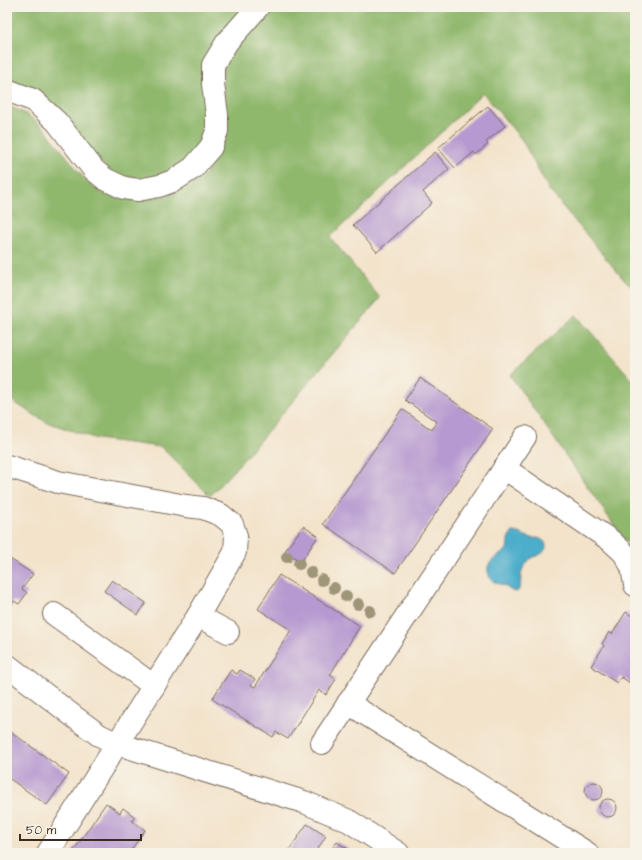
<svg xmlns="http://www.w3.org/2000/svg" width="642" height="860" font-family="'Architects Daughter',sans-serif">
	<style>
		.forest { fill: #90b86d; stroke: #667146 }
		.water { fill: #4daecc; stroke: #446c75 }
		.building { fill: #b699d0 }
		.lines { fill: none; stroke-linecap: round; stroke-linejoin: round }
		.minor-casing { stroke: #7b6b5b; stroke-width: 24 }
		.minor { stroke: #fff; stroke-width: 22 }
		.tree { fill: #9f9579 }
	</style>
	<rect width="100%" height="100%" fill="#f7f3e8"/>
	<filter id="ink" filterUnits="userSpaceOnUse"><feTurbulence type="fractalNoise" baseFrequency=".025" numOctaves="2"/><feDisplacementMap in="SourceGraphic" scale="8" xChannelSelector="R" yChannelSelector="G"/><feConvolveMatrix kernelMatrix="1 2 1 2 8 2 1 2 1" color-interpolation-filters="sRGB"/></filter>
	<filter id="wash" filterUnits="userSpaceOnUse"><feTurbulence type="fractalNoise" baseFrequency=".012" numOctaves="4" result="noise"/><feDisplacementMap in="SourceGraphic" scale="16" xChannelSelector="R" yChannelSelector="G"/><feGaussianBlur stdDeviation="0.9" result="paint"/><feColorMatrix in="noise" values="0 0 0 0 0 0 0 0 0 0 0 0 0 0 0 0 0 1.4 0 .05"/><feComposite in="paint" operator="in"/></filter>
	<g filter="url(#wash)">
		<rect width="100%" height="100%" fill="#f3e3cb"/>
		<!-- forest -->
		<g class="forest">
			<path d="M 7,7 L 246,7 L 213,47 L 205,140 L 194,158 L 150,181 L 113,175 L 37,94 L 7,78 Z"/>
			<path d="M 269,7 L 635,7 L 635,290 L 625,281 L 549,190 L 522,140 L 483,93 L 330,237 L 380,298 L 244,459 L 210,496 L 161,447 L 97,439 L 46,422 L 7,398 L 7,105 L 26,114 L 44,128 L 87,182 L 105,195 L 138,201 L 173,194 L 206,174 L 221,143 L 223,63 L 237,43 Z"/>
			<path d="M 576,315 L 635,383 L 635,553 L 619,532 L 510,375 Z"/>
		</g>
		<!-- water -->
		<path class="water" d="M 513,532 C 520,532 526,538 534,538 C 535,538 539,538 540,539 C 547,541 548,549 542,553 C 539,556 534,556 531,558 C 528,561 525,565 523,568 C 519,576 523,586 517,592 C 510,592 507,586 500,584 C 495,583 490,580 489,575 C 483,561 500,557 507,549 C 509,542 506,537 513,532 Z"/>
		<g id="blocks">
			<!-- building -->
			<g class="building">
				<path d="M 488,106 L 505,126 L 486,142 L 488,144 L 476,155 L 474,152 L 455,168 L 438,148 Z"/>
				<path d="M 435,152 L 449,169 L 423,192 L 432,203 L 377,252 L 353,225 Z"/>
				<path d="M 420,378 L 493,429 L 395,573 L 323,524 L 402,409 L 432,430 L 437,422 L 405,400 Z"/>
				<path d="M 303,526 L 318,536 L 301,562 L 285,551 Z"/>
				<path d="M 7,557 L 33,574 L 22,589 L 27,593 L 19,604 L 14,601 L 7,612 Z"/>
				<path d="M 279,575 L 360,626 L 330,675 L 336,679 L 326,695 L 319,690 L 288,739 L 276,732 L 273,737 L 212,699 L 231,670 L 237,674 L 240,670 L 255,679 L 251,685 L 255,687 L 291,630 L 258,609 Z"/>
				<path d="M 112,580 L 146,603 L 138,615 L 104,591 Z"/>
				<path d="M 626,612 L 635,618 L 635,686 L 621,677 L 617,683 L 591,666 L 604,646 L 602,644 L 609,632 L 612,634 Z"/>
				<path d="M 7,729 L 69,774 L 47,805 L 7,777 Z"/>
				<circle cx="594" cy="791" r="9"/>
				<circle cx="608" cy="808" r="9"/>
				<path d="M 106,803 L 120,813 L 123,808 L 135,817 L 132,821 L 145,830 L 129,853 L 72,853 Z"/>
				<path d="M 307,824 L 326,836 L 315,853 L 287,853 Z"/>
				<path d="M 337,842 L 354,853 L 329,853 Z"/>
			</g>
		</g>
	</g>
	<g filter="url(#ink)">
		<use href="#blocks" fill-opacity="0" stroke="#7b6b5b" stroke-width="1"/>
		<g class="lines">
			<defs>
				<g id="minor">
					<path d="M 7,90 L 33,100 L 57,122 L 94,170 L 105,179 L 124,188 L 138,190 L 159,186 L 173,181 L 193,168 L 211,147 L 217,131 L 217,115 L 213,84 L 213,65 L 227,42 L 258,7"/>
					<path d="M 7,466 L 58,482 L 186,506 L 203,508 L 221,515 L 232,524 L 236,536 L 235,552 L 198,616 L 48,853"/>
					<path d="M 504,468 L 610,540 L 624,553 L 632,567 L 635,585"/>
					<path d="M 54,614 L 154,686"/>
					<path d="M 198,616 L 228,632"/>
					<path d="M 7,665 L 77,719 L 99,735 L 118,744 L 304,802 L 349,821 L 398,853"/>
					<path d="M 348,703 L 587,853"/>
					<path d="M 322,743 L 525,437"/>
				</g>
			</defs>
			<!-- minor casing -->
			<use href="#minor" class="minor-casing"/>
			<!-- minor -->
			<use href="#minor" class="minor"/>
		</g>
		<!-- trees -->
		<g class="tree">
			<circle cx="287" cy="557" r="6"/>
			<circle cx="299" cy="564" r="6"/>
			<circle cx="311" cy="572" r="6"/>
			<circle cx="322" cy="580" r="6"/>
			<circle cx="334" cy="588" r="6"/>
			<circle cx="346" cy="596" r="6"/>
			<circle cx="358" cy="604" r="6"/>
			<circle cx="370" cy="611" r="6"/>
		</g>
	</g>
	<!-- margin -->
	<rect width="642" height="860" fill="none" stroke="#f7f3e8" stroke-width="24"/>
	<!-- scale -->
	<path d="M20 834v6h121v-6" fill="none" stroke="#3b2a1e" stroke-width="2"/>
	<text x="26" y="834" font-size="12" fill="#3b2a1e" stroke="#f7f3e8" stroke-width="3" paint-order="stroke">50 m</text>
</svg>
